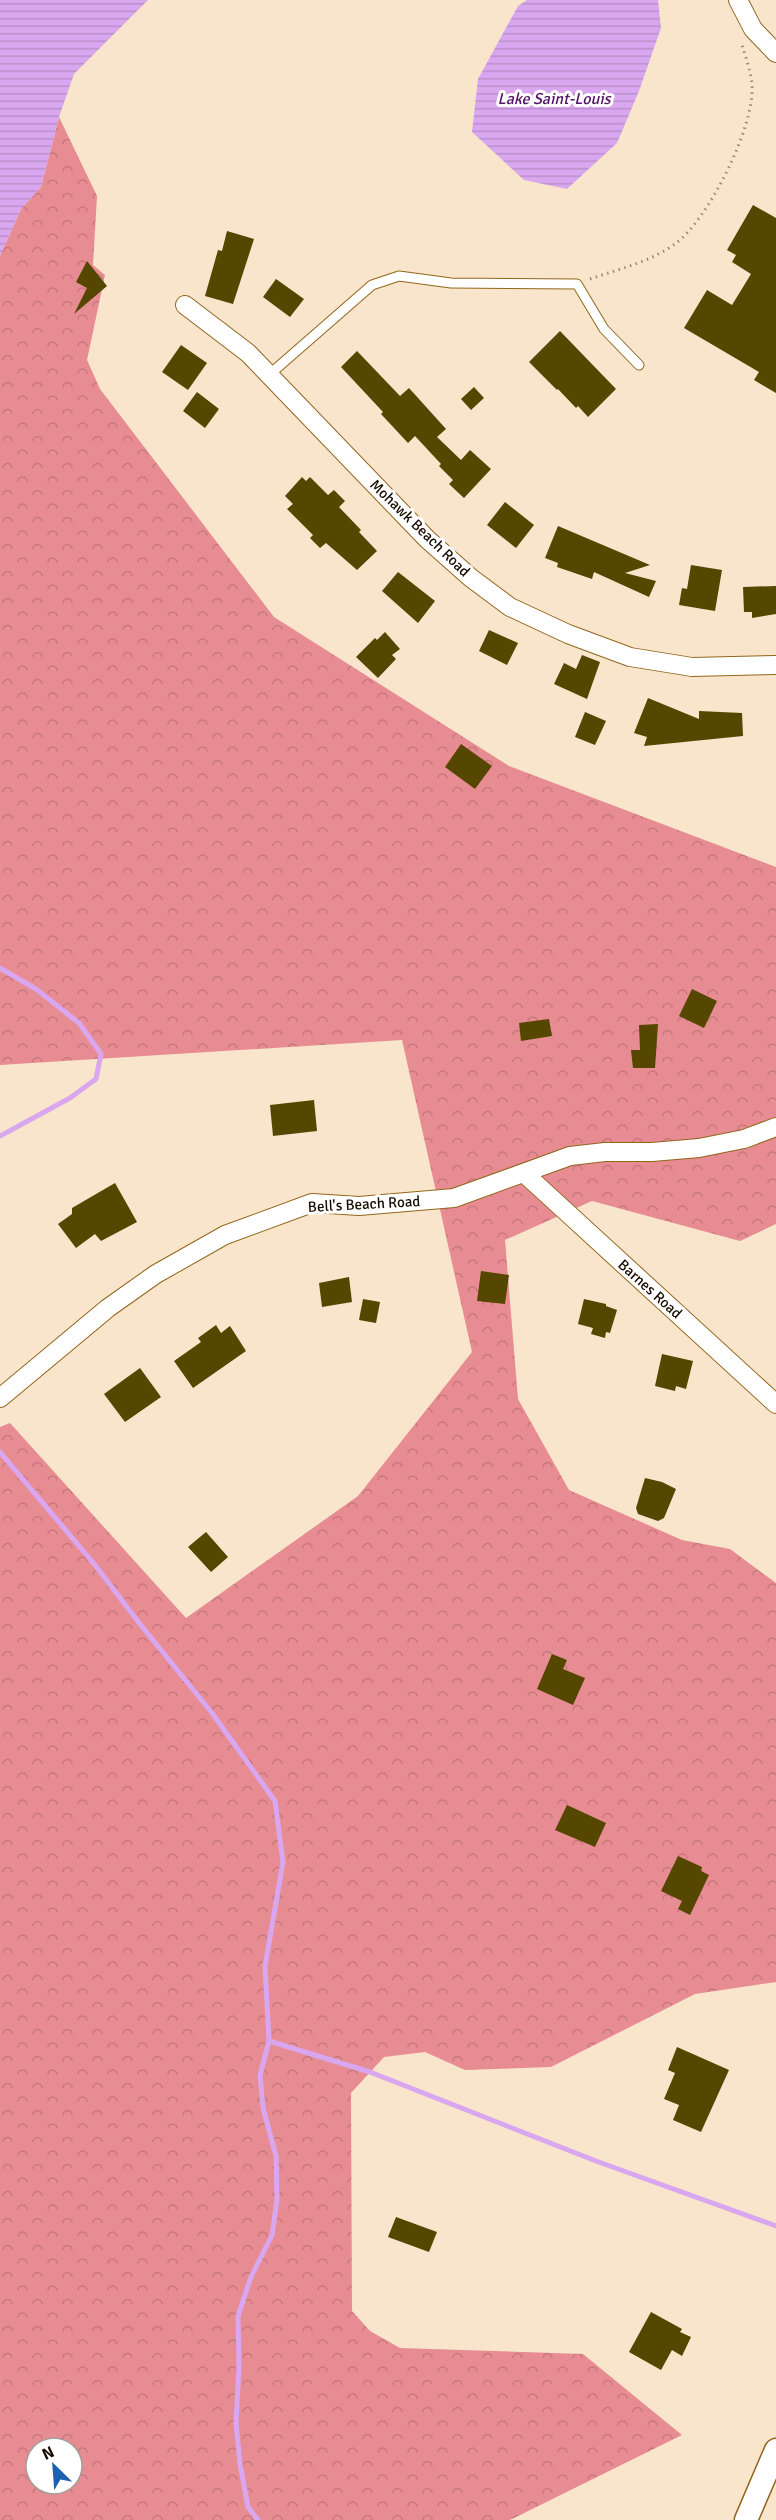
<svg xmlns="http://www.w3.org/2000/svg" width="776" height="2520" font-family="Signika,sans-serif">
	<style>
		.forest { fill: url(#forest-crowns); fill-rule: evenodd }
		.water { fill: url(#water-rules) }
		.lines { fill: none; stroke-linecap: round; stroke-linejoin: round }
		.stream { stroke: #d9a7ef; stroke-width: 5 }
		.building { fill: #554600 }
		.service-casing { stroke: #92661b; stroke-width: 11 }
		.minor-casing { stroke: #92661b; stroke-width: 20 }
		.tertiary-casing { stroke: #92661b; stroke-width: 25 }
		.path { stroke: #9b8a76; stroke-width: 3; stroke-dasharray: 1.5 4.5; stroke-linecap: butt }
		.service { stroke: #fff; stroke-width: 9 }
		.minor { stroke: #fff; stroke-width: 18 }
		.tertiary { stroke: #fff; stroke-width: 22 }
		.labels { text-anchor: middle; stroke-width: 6; stroke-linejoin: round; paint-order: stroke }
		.street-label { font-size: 15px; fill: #180b00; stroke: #fff }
		.water-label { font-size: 16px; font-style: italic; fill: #511267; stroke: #fff }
	</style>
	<defs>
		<pattern id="forest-crowns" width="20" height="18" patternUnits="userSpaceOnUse" patternTransform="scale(1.5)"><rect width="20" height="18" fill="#e88c93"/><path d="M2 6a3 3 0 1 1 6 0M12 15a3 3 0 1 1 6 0" fill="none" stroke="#c6777d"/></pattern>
		<pattern id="water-rules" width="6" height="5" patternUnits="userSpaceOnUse" patternTransform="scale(1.5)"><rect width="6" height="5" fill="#d9a7ef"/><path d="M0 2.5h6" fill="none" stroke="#ba8ecb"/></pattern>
	</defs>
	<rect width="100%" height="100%" fill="#f9e5cb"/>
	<!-- forest -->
	<path class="forest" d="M 59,117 L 97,196 L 93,265 L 105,275 L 87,360 L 100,389 L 274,617 L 509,766 L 776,867 L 776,1224 L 740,1241 L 592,1201 L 505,1240 L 518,1399 L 569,1490 L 682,1540 L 730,1549 L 776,1583 L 776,1982 L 695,1994 L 551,2067 L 465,2070 L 425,2052 L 384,2057 L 351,2093 L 352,2311 L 370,2331 L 400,2348 L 583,2354 L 682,2435 L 510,2520 L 0,2520 L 0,1427 L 10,1423 L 186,1618 L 358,1496 L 472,1352 L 402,1040 L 0,1065 L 0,256 L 21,209 L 41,187 ZM 36,2448 L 72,2448 L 72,2484 L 36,2484 Z"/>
	<!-- water -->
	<g class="water">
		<path d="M 0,0 L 148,0 L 74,74 L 59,117 L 41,187 L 21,209 L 0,256 Z"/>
		<path d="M 527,0 L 658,0 L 661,28 L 639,91 L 617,143 L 567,189 L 524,180 L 472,132 L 478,79 L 518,6 Z"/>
	</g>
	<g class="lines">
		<!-- stream -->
		<g class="stream">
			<path d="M 0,968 L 36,989 L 79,1023 L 101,1054 L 96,1079 L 70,1098 L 0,1136"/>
			<path d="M 0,1452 L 95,1565 L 140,1624 L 212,1713 L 275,1801 L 283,1862 L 265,1966 L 269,2041 L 370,2072 L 596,2161 L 776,2226"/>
			<path d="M 258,2520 L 248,2507 L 240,2464 L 236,2423 L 239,2366 L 238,2316 L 251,2277 L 272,2235 L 277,2200 L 276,2156 L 263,2108 L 260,2075 L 269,2041"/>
		</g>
	</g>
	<!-- building -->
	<g class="building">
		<path d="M 753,205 L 776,218 L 776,393 L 754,380 L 759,372 L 684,328 L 707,290 L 732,305 L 751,274 L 732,262 L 736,255 L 727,250 Z"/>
		<path d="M 227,231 L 254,239 L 233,304 L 205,296 L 218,250 L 222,251 Z"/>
		<path d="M 87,261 L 107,286 L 74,314 L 87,288 L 76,282 Z"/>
		<path d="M 276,279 L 304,299 L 290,317 L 263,297 Z"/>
		<path d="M 560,331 L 616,389 L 588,417 L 578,406 L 576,408 L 558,389 L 557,390 L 529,362 Z"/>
		<path d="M 181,345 L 207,363 L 188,390 L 162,372 Z"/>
		<path d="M 357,351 L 400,396 L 409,388 L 446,429 L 437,437 L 461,460 L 470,450 L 491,469 L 464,498 L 449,484 L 453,480 L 439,466 L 441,464 L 415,436 L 408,443 L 381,414 L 383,412 L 341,367 Z"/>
		<path d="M 474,387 L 484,398 L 471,410 L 461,399 Z"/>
		<path d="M 197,392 L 219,409 L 205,428 L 183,411 Z"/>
		<path d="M 302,477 L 306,481 L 310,477 L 328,495 L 334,490 L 345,501 L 339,507 L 361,530 L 359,532 L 377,551 L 357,570 L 326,543 L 320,548 L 310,538 L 313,535 L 287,509 L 293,504 L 285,496 Z"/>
		<path d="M 505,502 L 534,525 L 516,548 L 487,525 Z"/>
		<path d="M 558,526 L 650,565 L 625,573 L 656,581 L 649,597 L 594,572 L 592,579 L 557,567 L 558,563 L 545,558 Z"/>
		<path d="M 691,565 L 722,570 L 715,611 L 679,605 L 682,588 L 687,589 Z"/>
		<path d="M 398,572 L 435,601 L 418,623 L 382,591 Z"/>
		<path d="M 776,586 L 776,614 L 752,618 L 752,612 L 744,612 L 743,587 Z"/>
		<path d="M 489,630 L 518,643 L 507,665 L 479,651 Z"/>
		<path d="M 385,632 L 400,649 L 392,655 L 396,659 L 378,678 L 356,657 L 375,638 L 377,640 Z"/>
		<path d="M 582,655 L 600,662 L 587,699 L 554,684 L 564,663 L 576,669 Z"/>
		<path d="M 648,698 L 699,719 L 699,711 L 742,713 L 743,736 L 644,746 L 647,737 L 634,733 Z"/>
		<path d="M 585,712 L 606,721 L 595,745 L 575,737 Z"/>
		<path d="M 461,744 L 492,766 L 475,789 L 445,767 Z"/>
		<path d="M 692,989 L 717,1001 L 704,1028 L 679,1016 Z"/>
		<path d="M 549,1019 L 552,1036 L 521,1041 L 519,1023 Z"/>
		<path d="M 658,1024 L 655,1068 L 633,1068 L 631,1050 L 640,1050 L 639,1025 Z"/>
		<path d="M 314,1100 L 317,1131 L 273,1136 L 270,1105 Z"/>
		<path d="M 115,1183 L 137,1222 L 101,1241 L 95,1234 L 76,1248 L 58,1224 L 72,1214 L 72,1208 Z"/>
		<path d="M 481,1271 L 509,1275 L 505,1304 L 477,1301 Z"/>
		<path d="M 349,1277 L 352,1302 L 322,1307 L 319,1283 Z"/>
		<path d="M 363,1299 L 380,1302 L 376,1323 L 359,1320 Z"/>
		<path d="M 584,1299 L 606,1304 L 606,1306 L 617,1310 L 610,1333 L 606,1332 L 605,1338 L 591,1334 L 593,1328 L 578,1324 Z"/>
		<path d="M 216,1325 L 221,1333 L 230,1326 L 246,1351 L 193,1388 L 174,1361 L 201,1342 L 198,1338 Z"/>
		<path d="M 662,1354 L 693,1361 L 686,1389 L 676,1386 L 675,1391 L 655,1386 Z"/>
		<path d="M 140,1368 L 161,1397 L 125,1422 L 104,1394 Z"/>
		<path d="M 645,1478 L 662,1482 L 676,1489 L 664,1518 L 658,1521 L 638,1514 L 636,1508 Z"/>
		<path d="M 206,1532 L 228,1557 L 211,1572 L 188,1547 Z"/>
		<path d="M 552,1654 L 567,1660 L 563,1669 L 585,1678 L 573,1705 L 537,1689 Z"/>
		<path d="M 567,1805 L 606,1823 L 595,1847 L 555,1830 Z"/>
		<path d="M 678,1856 L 702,1867 L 701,1871 L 709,1875 L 690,1915 L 678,1909 L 682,1901 L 661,1891 Z"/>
		<path d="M 677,2047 L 729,2070 L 701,2132 L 673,2120 L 679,2105 L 664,2099 L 675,2073 L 668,2070 Z"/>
		<path d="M 396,2217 L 437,2232 L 429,2252 L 388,2237 Z"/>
		<path d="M 651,2312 L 682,2329 L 680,2332 L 691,2337 L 682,2356 L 672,2350 L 661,2370 L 629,2352 Z"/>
	</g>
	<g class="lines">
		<defs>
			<path id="service" d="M 270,374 L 372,285 L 399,276 L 451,283 L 577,284 L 604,329 L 639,365"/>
			<g id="minor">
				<path d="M 738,0 L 753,29 L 776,53"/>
				<path d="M 185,305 L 248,353 L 427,539 L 471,578 L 510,607 L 568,634 L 630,657 L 692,667 L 776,665"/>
				<path d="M 525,1174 L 776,1404"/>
				<path d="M 0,1398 L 108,1308 L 156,1274 L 225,1235 L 312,1203 L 359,1206 L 454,1198 L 570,1156 L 605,1152 L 652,1152 L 699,1148 L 744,1139 L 776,1127"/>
			</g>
			<path id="tertiary" d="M 746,2520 L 776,2450"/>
		</defs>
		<!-- service casing -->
		<use href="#service" class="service-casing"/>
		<!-- minor casing -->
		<use href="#minor" class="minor-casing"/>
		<!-- tertiary casing -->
		<use href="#tertiary" class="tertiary-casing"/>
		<!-- path -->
		<path class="path" d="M 590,279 C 619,269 650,262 675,244 C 708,220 755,127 752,85 C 751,72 746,58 742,45"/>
		<!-- service -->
		<use href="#service" class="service"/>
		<!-- minor -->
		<use href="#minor" class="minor"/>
		<!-- tertiary -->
		<use href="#tertiary" class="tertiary"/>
	</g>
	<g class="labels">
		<!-- street labels -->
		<g class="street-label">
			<text transform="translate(420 528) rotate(44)" y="5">Mohawk Beach Road</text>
			<text transform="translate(364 1204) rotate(-3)" y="5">Bell's Beach Road</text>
			<text transform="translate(650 1289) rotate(42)" y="5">Barnes Road</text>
		</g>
		<!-- water labels -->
		<g class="water-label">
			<text x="554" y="104">Lake Saint-Louis</text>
		</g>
	</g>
	<!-- north arrow -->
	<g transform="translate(54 2466) rotate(335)"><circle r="28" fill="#ffffff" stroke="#a39d99" stroke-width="1.5"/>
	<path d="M0-4.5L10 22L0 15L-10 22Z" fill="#1d61b2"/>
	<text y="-9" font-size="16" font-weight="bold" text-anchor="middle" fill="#180b00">N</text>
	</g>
</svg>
